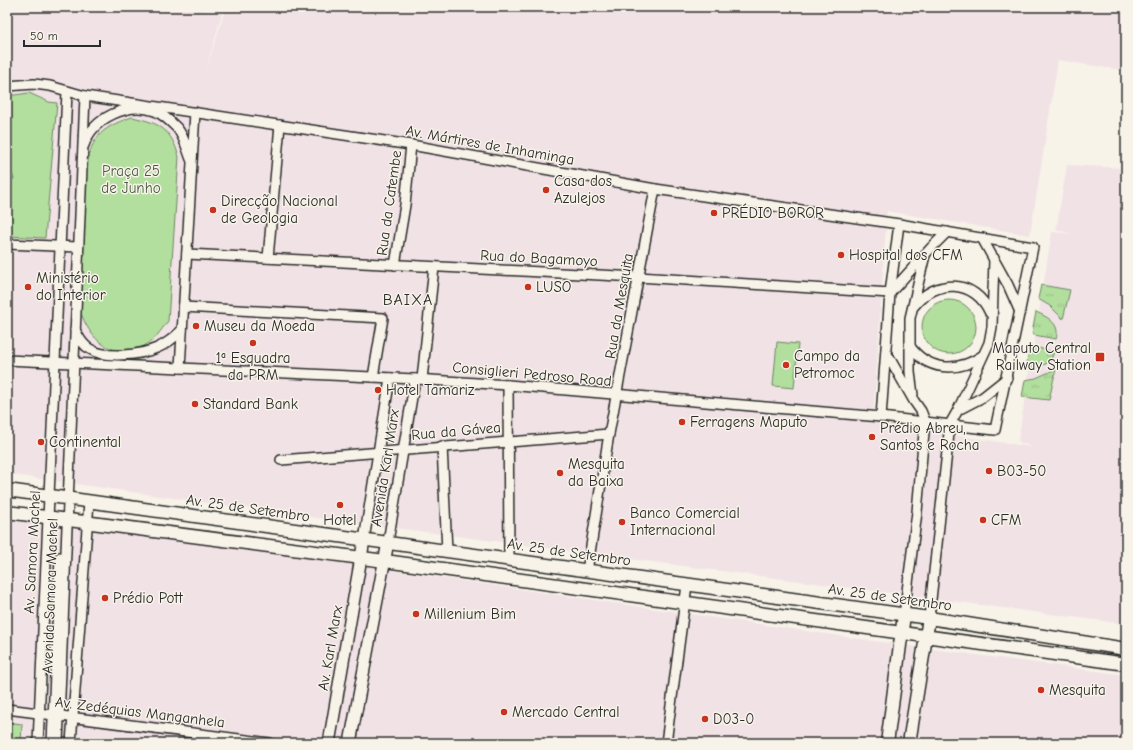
<svg xmlns="http://www.w3.org/2000/svg" width="1133" height="750" font-family="'Comic Neue',sans-serif">
	<style>
		.built { fill: #f1e2e6 }
		.grass { fill: url(#grass-tufts); stroke: #6e8564 }
		.green { fill: #b2df9d; stroke: #6e8564 }
		.lines { fill: none; stroke-linecap: round; stroke-linejoin: round }
		.minor-casing { stroke: #2b2b2b; stroke-width: 12 }
		.tertiary-casing { stroke: #2b2b2b; stroke-width: 14 }
		.secondary-casing { stroke: #2b2b2b; stroke-width: 15 }
		.minor { stroke: #f7f3e8; stroke-width: 9 }
		.tertiary { stroke: #f7f3e8; stroke-width: 11 }
		.secondary { stroke: #f7f3e8; stroke-width: 12 }
		.poi-dot { fill: #c8321e; stroke: #f7f3e8; stroke-width: 1.5 }
		.labels { text-anchor: middle; stroke-width: 3; stroke-linejoin: round; paint-order: stroke }
		.street-label { font-size: 15px; fill: #2b2b2b; stroke: #f7f3e8 }
		.park-label { font-size: 15px; fill: #4d5848; stroke: #f7f3e8 }
		.poi-label { font-size: 15px; fill: #2b2b2b; stroke: #f7f3e8; text-anchor: start }
		.neighbourhood-label { font-size: 16px; letter-spacing: 1px; fill: #2b2b2b; stroke: #f7f3e8 }
	</style>
	<defs>
		<pattern id="grass-tufts" width="24" height="20" patternUnits="userSpaceOnUse"><rect width="24" height="20" fill="#b2df9d"/><path d="M3 7l-1-3M5 7V3M7 7l1-3M15 17l-1-3M17 17v-4M19 17l1-3" fill="none" stroke="#99c087"/></pattern>
	</defs>
	<rect width="100%" height="100%" fill="#f7f3e8"/>
	<filter id="ink" filterUnits="userSpaceOnUse"><feTurbulence type="fractalNoise" baseFrequency=".025" numOctaves="2"/><feDisplacementMap in="SourceGraphic" scale="8" xChannelSelector="R" yChannelSelector="G"/><feConvolveMatrix kernelMatrix="1 2 1 2 8 2 1 2 1" color-interpolation-filters="sRGB"/></filter>
	<g filter="url(#ink)">
		<!-- built -->
		<g class="built">
			<path d="M 7,7 L 178,7 L 222,13 L 205,74 L 226,7 L 1126,7 L 1126,71 L 1058,60 L 1030,235 L 887,211 L 873,422 L 1031,447 L 1018,441 L 1052,232 L 1074,234 L 1056,230 L 1067,165 L 1126,168 L 1126,624 L 250,509 L 7,474 Z"/>
			<path d="M 7,514 L 881,642 L 1126,675 L 1126,743 L 7,743 Z"/>
		</g>
		<!-- grass -->
		<g class="grass">
			<path d="M 1041,285 L 1070,290 L 1063,319 L 1050,306 L 1038,299 Z"/>
			<path d="M 1036,312 C 1048,317 1061,324 1056,339 L 1034,335 L 1032,333 Z"/>
			<path d="M 1030,346 L 1054,352 L 1050,362 L 1036,368 L 1026,368 Z"/>
			<path d="M 1056,369 L 1049,400 L 1022,397 L 1025,380 L 1036,378 Z"/>
		</g>
		<!-- green -->
		<g class="green">
			<path d="M 29,93 L 49,102 L 57,103 L 45,238 L 7,236 L 7,180 L 14,179 L 7,159 L 7,96 Z"/>
			<path d="M 132,117 C 160,123 171,129 179,157 L 168,321 C 161,330 154,342 142,347 C 111,360 89,339 80,310 L 85,174 C 90,139 99,128 132,117 Z"/>
			<circle cx="949" cy="327" r="27"/>
			<path d="M 777,342 L 798,344 L 794,388 L 773,386 Z"/>
			<path d="M 7,722 L 22,724 L 21,743 L 7,743 Z"/>
		</g>
		<g class="lines">
			<defs>
				<g id="minor">
					<path d="M 7,86 L 34,84 L 50,86 L 85,96 L 411,145 L 655,189 L 899,224 L 1033,247 L 995,430 L 881,417 L 508,385 L 415,379 L 7,360"/>
					<path d="M 84,145 C 93,118 128,101 155,111 C 163,114 171,122 177,128 C 184,136 187,149 191,159"/>
					<path d="M 982,238 L 1008,285 L 1020,312"/>
					<path d="M 7,244 L 78,247"/>
					<path d="M 187,254 L 638,277 L 890,293 L 931,248 L 947,232"/>
					<path d="M 268,258 L 280,125"/>
					<path d="M 395,265 L 405,205 L 411,145"/>
					<path d="M 914,306 C 936,278 975,279 990,313"/>
					<path d="M 183,307 L 383,318 L 373,377"/>
					<path d="M 75,330 C 79,337 82,345 90,349 C 105,359 141,355 157,348 C 167,344 175,337 182,330"/>
					<path d="M 909,345 C 927,371 957,373 982,356"/>
					<path d="M 886,352 L 914,401 L 921,411 L 925,421 L 917,512 L 904,615"/>
					<path d="M 180,368 L 195,112"/>
					<path d="M 422,379 L 434,267"/>
					<path d="M 508,385 L 509,560"/>
					<path d="M 913,395 L 910,372 L 910,318 L 925,255"/>
					<path d="M 958,410 L 983,397 L 1007,378"/>
					<path d="M 881,417 L 890,293 L 899,224"/>
					<path d="M 442,446 L 447,551"/>
					<path d="M 281,460 L 609,434"/>
					<path d="M 364,540 L 390,378"/>
					<path d="M 388,542 L 415,379"/>
					<path d="M 587,571 L 609,434 L 655,189"/>
					<path d="M 929,618 L 950,424 L 958,410 L 989,343 L 992,327 L 994,258"/>
					<path d="M 7,709 L 270,743"/>
					<path d="M 38,743 L 67,92"/>
					<path d="M 52,743 L 60,557"/>
					<path d="M 58,743 L 85,96"/>
					<path d="M 71,743 L 89,502"/>
					<path d="M 666,743 L 687,585"/>
				</g>
				<g id="tertiary">
					<path d="M 329,743 L 364,540"/>
					<path d="M 350,743 L 388,542"/>
				</g>
				<g id="secondary">
					<path d="M 7,490 L 929,618 L 1126,649"/>
					<path d="M 7,512 L 385,561 L 1126,664"/>
					<path d="M 887,743 L 904,615"/>
					<path d="M 909,743 L 929,618"/>
				</g>
			</defs>
			<!-- minor casing -->
			<use href="#minor" class="minor-casing"/>
			<!-- tertiary casing -->
			<use href="#tertiary" class="tertiary-casing"/>
			<!-- secondary casing -->
			<use href="#secondary" class="secondary-casing"/>
			<!-- minor -->
			<use href="#minor" class="minor"/>
			<!-- tertiary -->
			<use href="#tertiary" class="tertiary"/>
			<!-- secondary -->
			<use href="#secondary" class="secondary"/>
		</g>
	</g>
	<!-- markers -->
	<g class="poi-dot">
		<circle cx="546" cy="190" r="4"/>
		<circle cx="213" cy="210" r="4"/>
		<circle cx="714" cy="213" r="4"/>
		<circle cx="841" cy="255" r="4"/>
		<circle cx="28" cy="287" r="4"/>
		<circle cx="528" cy="287" r="4"/>
		<circle cx="196" cy="326" r="4"/>
		<circle cx="253" cy="343" r="4"/>
		<rect x="1095" y="352" width="10" height="10" rx="2"/>
		<circle cx="786" cy="365" r="4"/>
		<circle cx="378" cy="390" r="4"/>
		<circle cx="195" cy="404" r="4"/>
		<circle cx="682" cy="422" r="4"/>
		<circle cx="872" cy="437" r="4"/>
		<circle cx="41" cy="442" r="4"/>
		<circle cx="989" cy="471" r="4"/>
		<circle cx="560" cy="473" r="4"/>
		<circle cx="340" cy="505" r="4"/>
		<circle cx="983" cy="520" r="4"/>
		<circle cx="622" cy="522" r="4"/>
		<circle cx="105" cy="598" r="4"/>
		<circle cx="416" cy="614" r="4"/>
		<circle cx="1041" cy="690" r="4"/>
		<circle cx="504" cy="712" r="4"/>
		<circle cx="705" cy="719" r="4"/>
	</g>
	<g class="labels">
		<!-- street labels -->
		<g class="street-label">
			<text transform="translate(490 145) rotate(10)" y="5">Av. Mártires de Inhaminga</text>
			<text transform="translate(389 203) rotate(-82)" y="5">Rua da Catembe</text>
			<text transform="translate(539 258) rotate(3)" y="5">Rua do Bagamoyo</text>
			<text transform="translate(619 306) rotate(-80)" y="5">Rua da Mesquita</text>
			<text transform="translate(532 374) rotate(5)" y="5">Consiglieri Pedroso Road</text>
			<text transform="translate(456 431) rotate(-5)" y="5">Rua da Gávea</text>
			<text transform="translate(385 468) rotate(-81)" y="5">Avenida Karl Marx</text>
			<text transform="translate(248 508) rotate(8)" y="5">Av. 25 de Setembro</text>
			<text transform="translate(32 552) rotate(-87)" y="5">Av. Samora Machel</text>
			<text transform="translate(569 552) rotate(8)" y="5">Av. 25 de Setembro</text>
			<text transform="translate(50 596) rotate(-88)" y="5">Avenida Samora Machel</text>
			<text transform="translate(890 597) rotate(8)" y="5">Av. 25 de Setembro</text>
			<text transform="translate(330 648) rotate(-80)" y="5">Av. Karl Marx</text>
			<text transform="translate(140 712) rotate(7)" y="5">Av. Zedéquias Manganhela</text>
		</g>
		<!-- park labels -->
		<g class="park-label">
			<text x="131" y="176">Praça 25<tspan x="131" dy="17">de Junho</tspan></text>
		</g>
		<!-- poi labels -->
		<g class="poi-label">
			<text x="554" y="186">Casa dos<tspan x="554" dy="17">Azulejos</tspan></text>
			<text x="221" y="206">Direcção Nacional<tspan x="221" dy="17">de Geologia</tspan></text>
			<text x="722" y="218">PRÉDIO BOROR</text>
			<text x="849" y="260">Hospital dos CFM</text>
			<text x="36" y="283">Ministério<tspan x="36" dy="17">do Interior</tspan></text>
			<text x="536" y="292">LUSO</text>
			<text x="204" y="331">Museu da Moeda</text>
			<text x="1091" y="353" text-anchor="end">Maputo Central<tspan x="1091" dy="17">Railway Station</tspan></text>
			<text x="794" y="361">Campo da<tspan x="794" dy="17">Petromoc</tspan></text>
			<text x="253" y="363" text-anchor="middle">1ª Esquadra<tspan x="253" dy="17">da PRM</tspan></text>
			<text x="386" y="395">Hotel Tamariz</text>
			<text x="203" y="409">Standard Bank</text>
			<text x="690" y="427">Ferragens Maputo</text>
			<text x="880" y="433">Prédio Abreu,<tspan x="880" dy="17">Santos e Rocha</tspan></text>
			<text x="49" y="447">Continental</text>
			<text x="568" y="469">Mesquita<tspan x="568" dy="17">da Baixa</tspan></text>
			<text x="997" y="476">B03-50</text>
			<text x="630" y="518">Banco Comercial<tspan x="630" dy="17">Internacional</tspan></text>
			<text x="340" y="525" text-anchor="middle">Hotel</text>
			<text x="991" y="525">CFM</text>
			<text x="113" y="603">Prédio Pott</text>
			<text x="424" y="619">Millenium Bim</text>
			<text x="1049" y="695">Mesquita</text>
			<text x="512" y="717">Mercado Central</text>
			<text x="713" y="724">D03-0</text>
		</g>
		<!-- neighbourhood labels -->
		<g class="neighbourhood-label">
			<text x="408" y="305">BAIXA</text>
		</g>
	</g>
	<!-- margin -->
	<rect width="1133" height="750" fill="none" stroke="#f7f3e8" stroke-width="24"/>
	<rect x="12" y="12" width="1109" height="726" fill="none" stroke="#2b2b2b" stroke-width="1.5" filter="url(#ink)"/>
	<!-- scale -->
	<path d="M24 40v6h76v-6" fill="none" stroke="#2b2b2b" stroke-width="2"/>
	<text x="30" y="40" font-size="12" fill="#2b2b2b" stroke="#f7f3e8" stroke-width="3" paint-order="stroke">50 m</text>
</svg>
